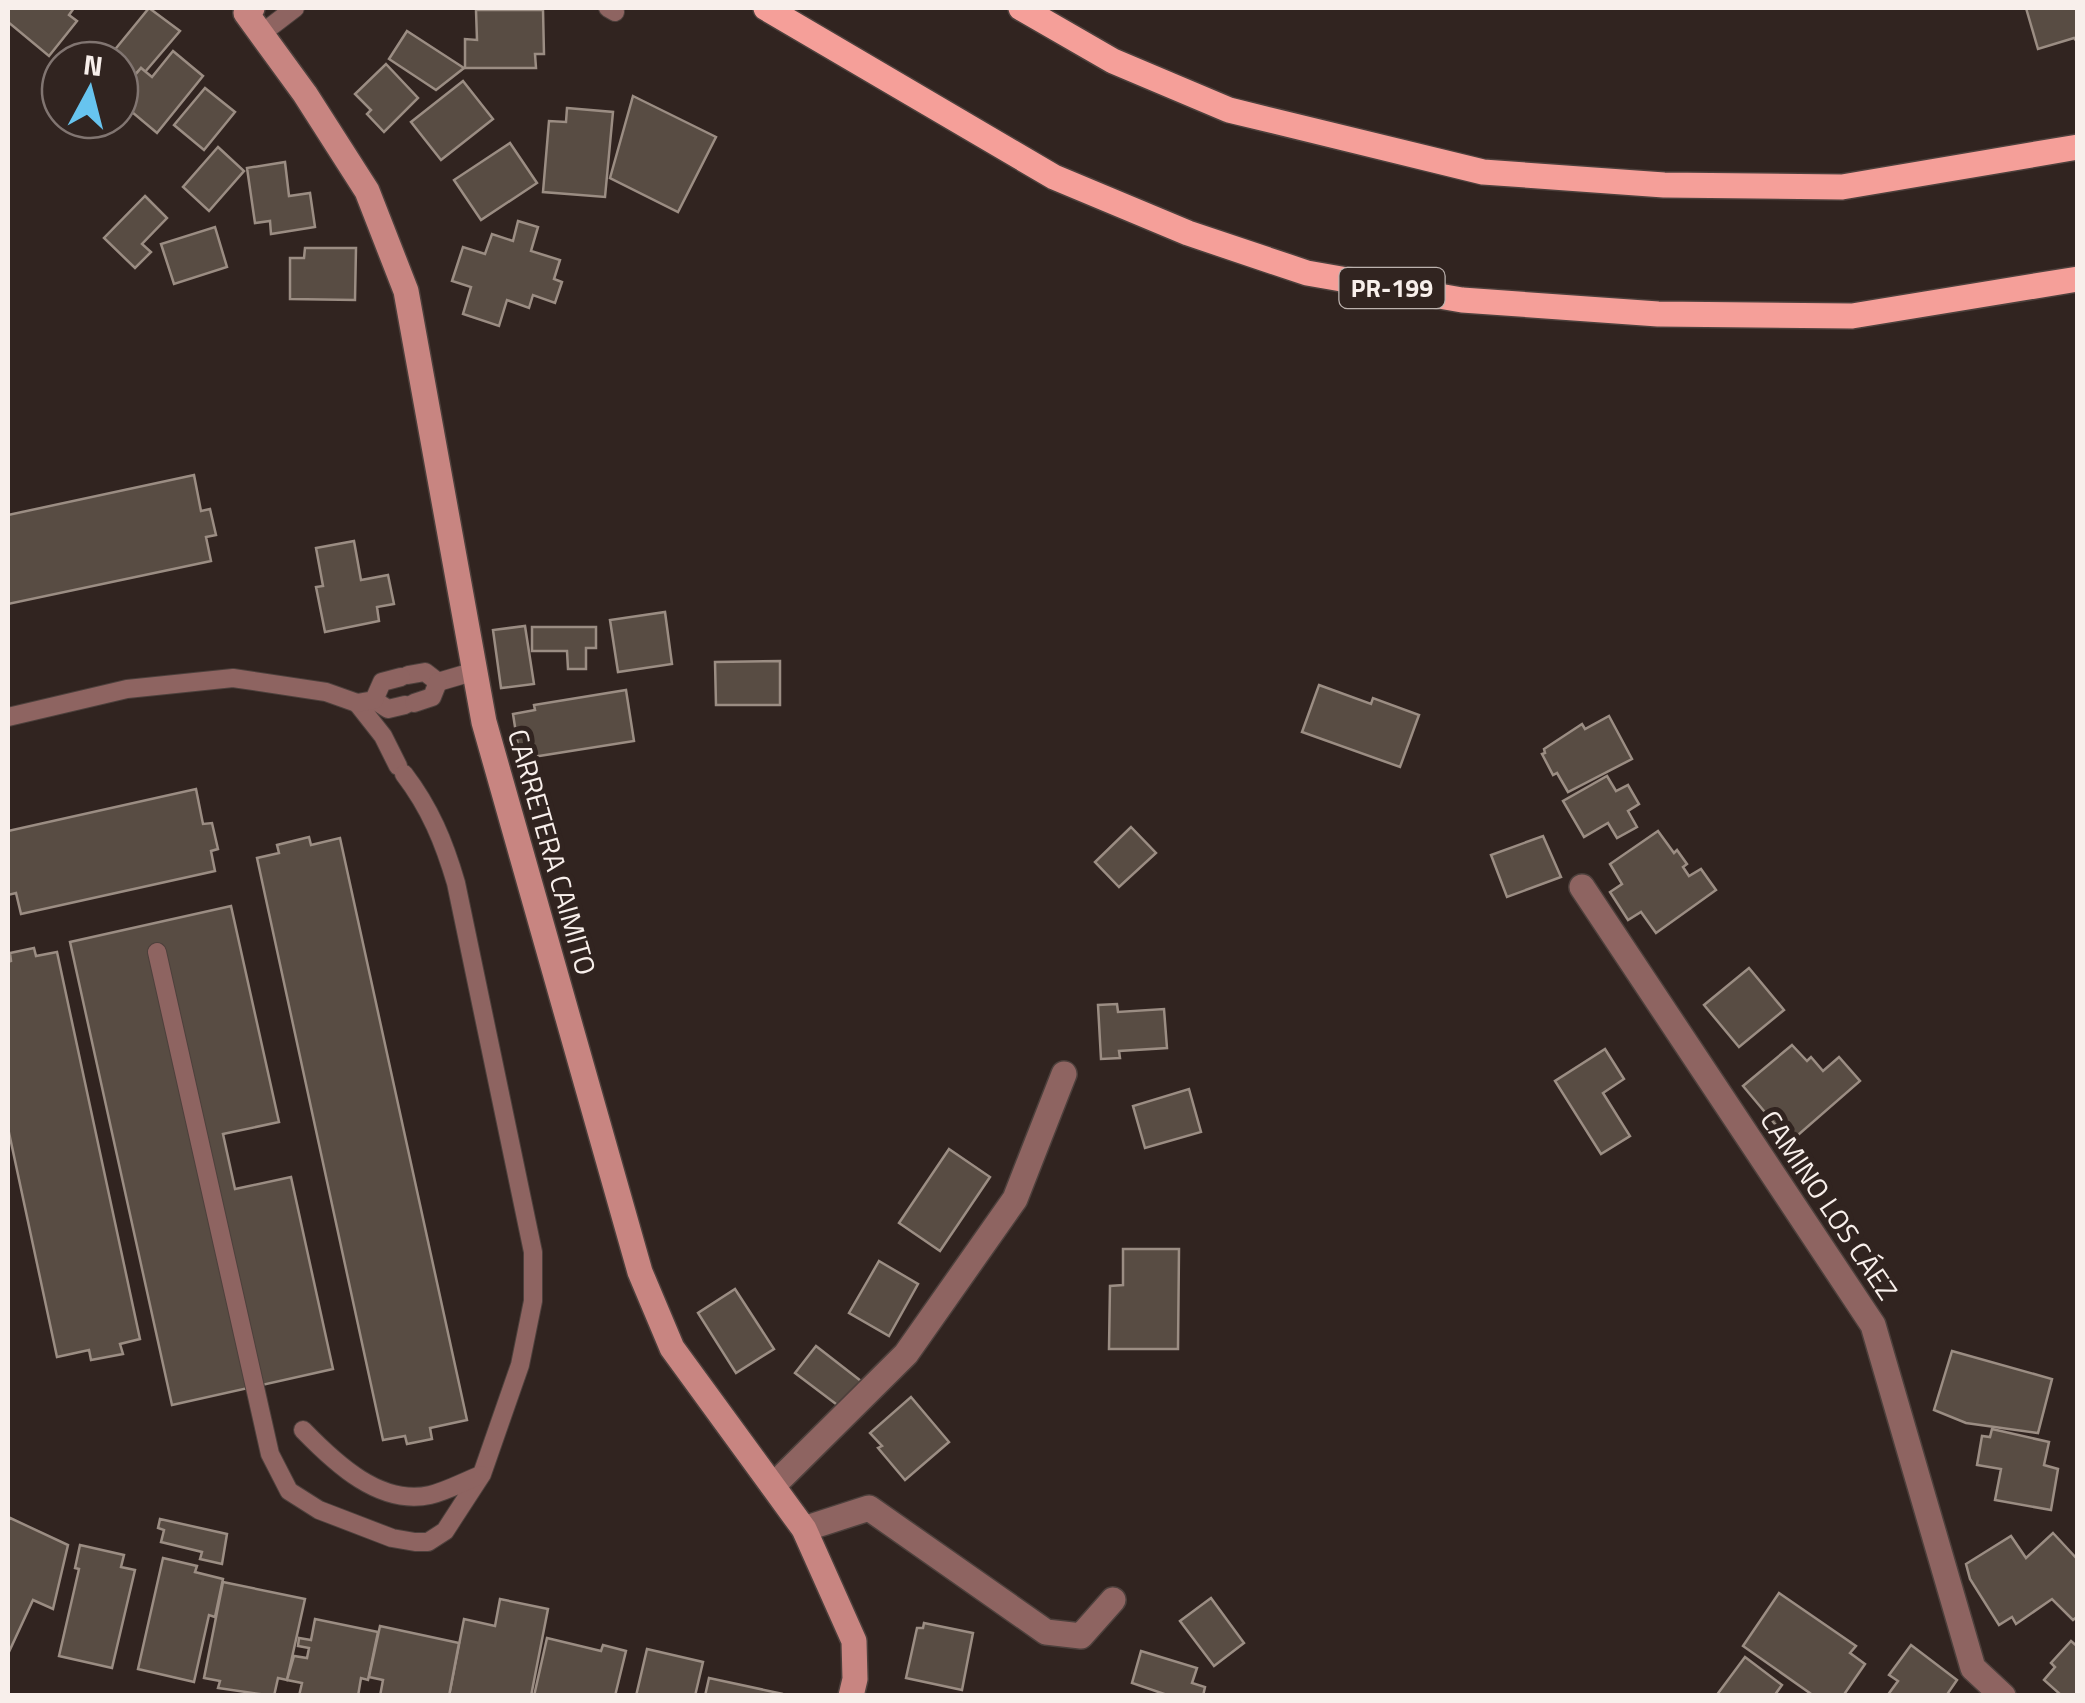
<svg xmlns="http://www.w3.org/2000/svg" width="2085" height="1703" font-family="'Titillium Web',sans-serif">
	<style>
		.building { fill: #584c43; stroke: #9b8d83; stroke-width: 2.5 }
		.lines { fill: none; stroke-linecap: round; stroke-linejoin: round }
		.lane-casing { stroke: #4d403c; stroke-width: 20 }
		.street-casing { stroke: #4d403c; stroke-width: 28 }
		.secondary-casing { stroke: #4d403c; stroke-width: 28 }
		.primary-casing { stroke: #4d403c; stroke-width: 28 }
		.lane { stroke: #8e6461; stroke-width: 18 }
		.street { stroke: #8e6461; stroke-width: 25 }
		.secondary { stroke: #c88581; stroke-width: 25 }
		.primary { stroke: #f59f99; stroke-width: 25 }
		.labels { text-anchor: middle; stroke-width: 10; stroke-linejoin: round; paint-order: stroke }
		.shield { fill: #312420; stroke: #bcb2ae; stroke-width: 2.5 }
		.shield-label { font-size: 25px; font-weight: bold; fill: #f8efeb }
		.street-label { font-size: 28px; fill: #f8efeb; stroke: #312420 }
	</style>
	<rect width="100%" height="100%" fill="#312420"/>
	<!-- building -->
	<g class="building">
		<path d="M 8,8 L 74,8 L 69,15 L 77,21 L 49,56 L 8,22 Z"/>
		<path d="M 149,8 L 180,31 L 145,72 L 141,68 L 132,78 L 120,68 L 120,60 L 108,58 Z"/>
		<path d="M 2026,8 L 2078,8 L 2078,43 L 2074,38 L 2038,49 Z"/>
		<path d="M 476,10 L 543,10 L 544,54 L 535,54 L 536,68 L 465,68 L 465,39 L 477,40 Z"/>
		<path d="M 407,31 L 464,68 L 436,90 L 389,59 Z"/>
		<path d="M 173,51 L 203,76 L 157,133 L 126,107 L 130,103 L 120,93 L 141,68 L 152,77 Z"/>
		<path d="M 386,64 L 418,98 L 384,132 L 367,114 L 371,110 L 355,94 Z"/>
		<path d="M 463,81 L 493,119 L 441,160 L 411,122 Z"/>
		<path d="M 205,88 L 235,112 L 204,150 L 174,125 Z"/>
		<path d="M 633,96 L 716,137 L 678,212 L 610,178 Z"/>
		<path d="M 567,108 L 613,112 L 605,197 L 543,192 L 549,121 L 566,122 Z"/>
		<path d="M 510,143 L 537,183 L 481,220 L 454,180 Z"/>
		<path d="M 218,147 L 244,171 L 209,211 L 183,187 Z"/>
		<path d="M 285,162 L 289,196 L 310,193 L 315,227 L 271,234 L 270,221 L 255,223 L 247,168 Z"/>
		<path d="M 145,196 L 167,218 L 142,244 L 151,252 L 135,268 L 104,238 Z"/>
		<path d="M 518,221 L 538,227 L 531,251 L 560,260 L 554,279 L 562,282 L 555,303 L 533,295 L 529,308 L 507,300 L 499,326 L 463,314 L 471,287 L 452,281 L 463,247 L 485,254 L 492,234 L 513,241 Z"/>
		<path d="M 215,227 L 227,267 L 174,284 L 161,244 Z"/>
		<path d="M 305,248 L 356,248 L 355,300 L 290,299 L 290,258 L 304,258 Z"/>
		<path d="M 194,475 L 201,511 L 210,509 L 216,535 L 206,537 L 211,561 L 8,604 L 8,515 Z"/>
		<path d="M 354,541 L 361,580 L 388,575 L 394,604 L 377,607 L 379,621 L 325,632 L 316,587 L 323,586 L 316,548 Z"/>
		<path d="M 665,612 L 672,664 L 618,672 L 610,620 Z"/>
		<path d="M 525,626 L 534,684 L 501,688 L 493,630 Z"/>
		<path d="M 532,627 L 596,627 L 596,648 L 586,648 L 586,669 L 568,669 L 567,651 L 532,651 Z"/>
		<path d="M 780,661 L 780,705 L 716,705 L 715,662 Z"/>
		<path d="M 1319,685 L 1371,704 L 1373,698 L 1419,715 L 1400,767 L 1302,732 Z"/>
		<path d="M 626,690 L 634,741 L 520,759 L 513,714 L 535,710 L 534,705 Z"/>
		<path d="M 1609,716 L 1632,759 L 1568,792 L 1557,773 L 1553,775 L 1542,754 L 1545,753 L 1544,749 L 1582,724 L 1585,729 Z"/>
		<path d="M 1607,776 L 1616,791 L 1628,785 L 1639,804 L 1628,811 L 1637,827 L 1617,838 L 1608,823 L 1584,837 L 1563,801 Z"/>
		<path d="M 196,789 L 203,824 L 212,823 L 218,849 L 211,851 L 215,871 L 21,914 L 16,893 L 8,895 L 8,831 Z"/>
		<path d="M 1131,827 L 1156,853 L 1119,887 L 1095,862 Z"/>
		<path d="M 1658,831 L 1674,853 L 1677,850 L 1687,864 L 1683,867 L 1689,876 L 1701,869 L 1716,890 L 1656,933 L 1641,912 L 1628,920 L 1610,892 L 1622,884 L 1610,864 Z"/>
		<path d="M 1543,836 L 1561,877 L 1507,897 L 1491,855 Z"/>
		<path d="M 309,837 L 311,845 L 340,838 L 467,1420 L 430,1428 L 432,1439 L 407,1444 L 405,1436 L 383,1440 L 257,858 L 279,853 L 277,845 Z"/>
		<path d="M 231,906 L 279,1122 L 223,1134 L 235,1189 L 291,1177 L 333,1369 L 172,1405 L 70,942 Z"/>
		<path d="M 34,948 L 36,956 L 57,952 L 140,1339 L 120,1344 L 123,1354 L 91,1360 L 89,1350 L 57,1357 L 8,1128 L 8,962 L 11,961 L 10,953 Z"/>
		<path d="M 1749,968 L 1784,1010 L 1739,1047 L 1704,1005 Z"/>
		<path d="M 1117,1004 L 1118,1012 L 1164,1009 L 1167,1048 L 1119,1051 L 1120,1058 L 1101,1059 L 1098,1005 Z"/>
		<path d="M 1792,1045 L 1807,1061 L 1811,1057 L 1823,1071 L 1839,1057 L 1860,1081 L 1790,1142 L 1743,1086 Z"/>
		<path d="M 1605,1049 L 1624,1079 L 1603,1093 L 1630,1136 L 1601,1154 L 1555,1081 Z"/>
		<path d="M 1189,1089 L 1201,1132 L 1145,1148 L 1133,1106 Z"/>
		<path d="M 949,1149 L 990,1177 L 940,1251 L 899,1223 Z"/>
		<path d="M 1123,1249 L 1179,1249 L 1178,1349 L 1109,1349 L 1110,1286 L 1123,1285 Z"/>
		<path d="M 879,1261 L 918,1284 L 889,1336 L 849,1313 Z"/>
		<path d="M 735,1289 L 774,1349 L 736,1373 L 698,1313 Z"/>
		<path d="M 816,1346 L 861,1381 L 840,1407 L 795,1373 Z"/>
		<path d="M 1952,1351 L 2052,1379 L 2038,1433 L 1966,1423 L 1934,1410 Z"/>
		<path d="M 911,1397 L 949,1442 L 905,1480 L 878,1448 L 882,1446 L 870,1433 Z"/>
		<path d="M 1992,1429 L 2049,1442 L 2044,1465 L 2058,1469 L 2051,1510 L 1995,1500 L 2001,1469 L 1977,1465 L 1982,1436 L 1990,1437 Z"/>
		<path d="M 8,1517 L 68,1545 L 53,1609 L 33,1600 L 8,1654 Z"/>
		<path d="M 160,1519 L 227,1534 L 222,1564 L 200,1559 L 202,1552 L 161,1542 L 164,1530 L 158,1528 Z"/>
		<path d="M 2053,1533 L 2078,1560 L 2078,1616 L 2073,1620 L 2052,1599 L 2016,1624 L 2012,1617 L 1999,1625 L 1970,1579 L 1966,1564 L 2011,1536 L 2026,1558 Z"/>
		<path d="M 80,1545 L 124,1555 L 121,1567 L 135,1570 L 112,1668 L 59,1656 L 79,1569 L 75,1568 Z"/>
		<path d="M 163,1558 L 197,1566 L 195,1572 L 223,1579 L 215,1617 L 209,1615 L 194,1682 L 138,1669 Z"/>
		<path d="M 223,1582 L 305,1599 L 287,1680 L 278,1678 L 274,1696 L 218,1688 L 220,1681 L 204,1678 Z"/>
		<path d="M 1779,1593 L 1856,1646 L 1850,1653 L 1865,1664 L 1843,1696 L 1814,1696 L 1743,1646 Z"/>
		<path d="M 1211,1598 L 1244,1643 L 1214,1666 L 1180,1621 Z"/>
		<path d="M 500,1599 L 548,1609 L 531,1696 L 449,1696 L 464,1619 L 495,1626 Z"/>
		<path d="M 315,1619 L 378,1632 L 368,1680 L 361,1678 L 358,1696 L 299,1696 L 302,1683 L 287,1680 L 294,1656 L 307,1658 L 309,1648 L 298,1646 L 299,1638 L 311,1640 Z"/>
		<path d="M 924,1623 L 973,1633 L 962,1690 L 906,1678 L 917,1628 L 923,1628 Z"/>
		<path d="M 380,1626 L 459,1643 L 449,1696 L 380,1696 L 383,1680 L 369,1677 Z"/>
		<path d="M 547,1638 L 601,1651 L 603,1645 L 626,1651 L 615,1696 L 534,1696 Z"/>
		<path d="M 2071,1641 L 2078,1647 L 2078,1695 L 2062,1696 L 2044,1680 L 2055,1667 L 2051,1663 Z"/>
		<path d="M 1911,1645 L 1957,1680 L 1948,1693 L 1951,1696 L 1887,1696 L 1898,1681 L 1889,1675 Z"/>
		<path d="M 647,1649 L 703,1662 L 695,1696 L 636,1696 Z"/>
		<path d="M 1141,1651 L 1197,1668 L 1192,1683 L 1205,1687 L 1203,1696 L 1170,1696 L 1132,1683 Z"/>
		<path d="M 1745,1657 L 1782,1685 L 1774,1696 L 1716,1696 Z"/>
		<path d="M 709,1678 L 783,1694 L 705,1696 Z"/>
	</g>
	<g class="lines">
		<defs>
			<g id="lane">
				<path d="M 608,8 L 615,12"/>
				<path d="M 261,34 L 295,8"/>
				<path d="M 408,675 L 425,672 L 438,682 L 472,672"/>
				<path d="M 374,700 L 388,709 L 405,705"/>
				<path d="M 357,703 L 383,736 L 398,766"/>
				<path d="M 414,703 L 432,697 L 438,682"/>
				<path d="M 8,717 L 127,689 L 233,678 L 326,692 L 357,703 L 374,700 L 382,682 L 401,677"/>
				<path d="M 157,952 L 270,1454 L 289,1491 L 319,1510 L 392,1538 L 415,1542 L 428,1542 L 445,1531 L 482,1474 L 520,1365 L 533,1301 L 533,1252 L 456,883 C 444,842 430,808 404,774"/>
				<path d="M 303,1430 C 335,1463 380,1506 430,1495 C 447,1491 465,1481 481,1475"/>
			</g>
			<g id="street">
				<path d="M 1582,887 L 1873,1325 L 1973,1668 L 2003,1696"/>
				<path d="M 773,1486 L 906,1354 L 1015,1199 L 1064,1074"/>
				<path d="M 804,1529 L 869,1508 L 1046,1632 L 1081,1636 L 1113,1600"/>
			</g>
			<path id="secondary" d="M 252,8 L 246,13 L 305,94 L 367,191 L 406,291 L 484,722 L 640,1272 L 672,1348 L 804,1529 L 854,1641 L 855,1679 L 851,1696"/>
			<g id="primary">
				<path d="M 766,8 L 1054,177 L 1188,233 L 1307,273 L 1462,300 L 1658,314 L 1852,316 L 2078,279"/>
				<path d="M 1021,8 L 1113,61 L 1229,110 L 1483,172 L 1664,185 L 1842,187 L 2078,147"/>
			</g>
		</defs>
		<!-- lane casing -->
		<use href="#lane" class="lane-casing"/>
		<!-- street casing -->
		<use href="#street" class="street-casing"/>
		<!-- secondary casing -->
		<use href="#secondary" class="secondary-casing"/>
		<!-- primary casing -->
		<use href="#primary" class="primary-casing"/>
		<!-- lane -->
		<use href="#lane" class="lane"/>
		<!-- street -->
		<use href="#street" class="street"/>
		<!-- secondary -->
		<use href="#secondary" class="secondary"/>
		<!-- primary -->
		<use href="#primary" class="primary"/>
	</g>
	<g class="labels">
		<!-- shield labels -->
		<rect class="shield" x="1339.5" y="268" width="105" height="40" rx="8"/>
		<g class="shield-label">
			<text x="1392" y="297">PR-199</text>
		</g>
		<!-- street labels -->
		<g class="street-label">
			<text transform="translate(552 852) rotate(74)" y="10">CARRETERA CAIMITO</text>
			<text transform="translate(1829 1205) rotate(56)" y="10">CAMINO LOS CÁEZ</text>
		</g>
	</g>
	<!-- border -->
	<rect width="2085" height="1703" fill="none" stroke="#f8efeb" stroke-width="20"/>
	<!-- north arrow -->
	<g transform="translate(90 90) rotate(7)"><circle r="48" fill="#312420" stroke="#817571" stroke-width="2.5"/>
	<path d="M0-8L18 38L0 25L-18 38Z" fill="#67c4ef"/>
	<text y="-15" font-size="28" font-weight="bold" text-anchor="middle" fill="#f8efeb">N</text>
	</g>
</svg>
